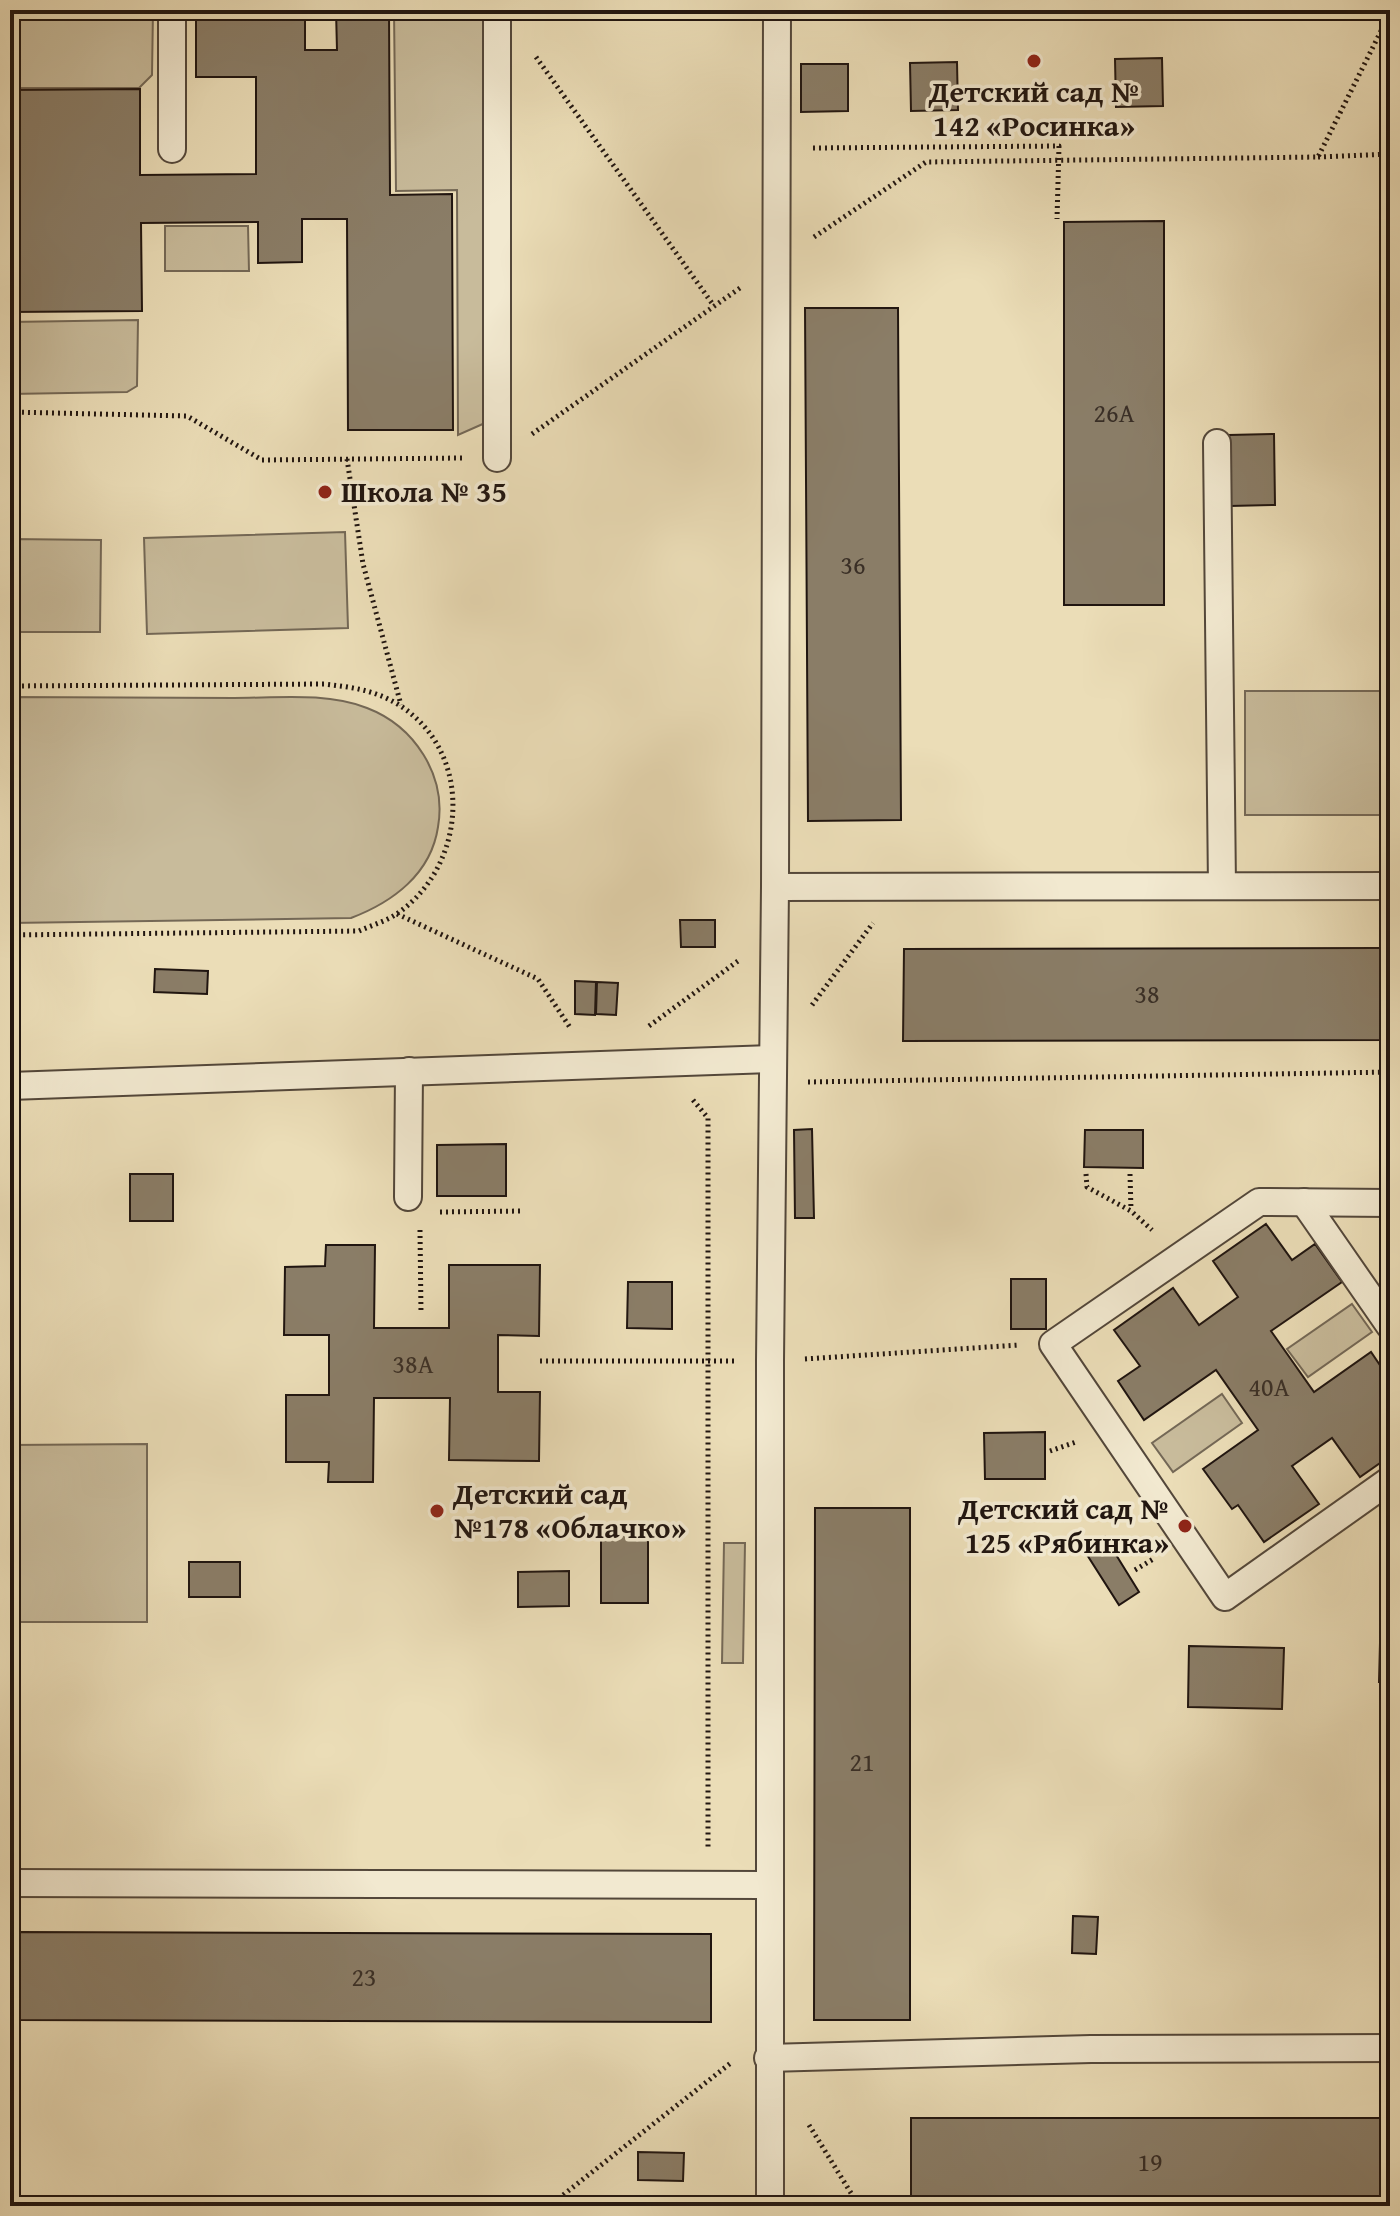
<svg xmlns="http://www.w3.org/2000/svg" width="1400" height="2216" font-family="'Gentium Book Plus',serif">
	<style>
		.green { fill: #c8bb9b; stroke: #746856; stroke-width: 2 }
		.building { fill: #8a7d67; stroke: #201510; stroke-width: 2 }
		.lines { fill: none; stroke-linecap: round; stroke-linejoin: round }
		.service-casing { stroke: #53473a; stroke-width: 30 }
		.path { stroke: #201510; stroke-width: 5; stroke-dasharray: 2 4; stroke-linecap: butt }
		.service { stroke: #f2e9d0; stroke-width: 26 }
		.poi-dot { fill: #8f2418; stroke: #f2e9d0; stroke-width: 3 }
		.labels { text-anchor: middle; stroke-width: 7; stroke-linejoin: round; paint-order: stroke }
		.number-label { font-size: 26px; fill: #3a2f26 }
		.poi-label { font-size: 30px; font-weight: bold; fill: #201510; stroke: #f2e9d0; text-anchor: start }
	</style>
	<rect width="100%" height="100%" fill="#ebddb7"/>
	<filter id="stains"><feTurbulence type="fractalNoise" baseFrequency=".0025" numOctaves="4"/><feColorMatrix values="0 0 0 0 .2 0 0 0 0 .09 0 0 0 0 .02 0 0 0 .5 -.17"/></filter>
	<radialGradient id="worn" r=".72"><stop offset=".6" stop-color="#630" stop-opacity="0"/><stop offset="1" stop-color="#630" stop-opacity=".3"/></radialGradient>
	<!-- green -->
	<g class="green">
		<path d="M 10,10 L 153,10 L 152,75 L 139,88 L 10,88 Z"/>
		<path d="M 394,10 L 476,10 L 484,22 L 485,423 L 458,435 L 457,190 L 396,191 Z"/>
		<path d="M 165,226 L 248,226 L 249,271 L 165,271 Z"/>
		<path d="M 138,320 L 137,386 L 127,392 L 10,394 L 10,322 Z"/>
		<path d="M 345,532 L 348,628 L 147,634 L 144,538 Z"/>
		<path d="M 10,539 L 101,540 L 100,632 L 10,632 Z"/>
		<rect x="1245" y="691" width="145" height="124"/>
		<path d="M 10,697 C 85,698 160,698 234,698 C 277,698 326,692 367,708 C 414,726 447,775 438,827 C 431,874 393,902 351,918 L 10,923 Z"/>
		<path d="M 1352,1304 L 1372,1332 L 1308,1377 L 1287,1349 Z"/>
		<path d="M 1222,1394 L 1242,1423 L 1173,1472 L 1152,1443 Z"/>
		<path d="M 147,1444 L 147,1622 L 10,1622 L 10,1445 Z"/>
		<path d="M 724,1543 L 745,1543 L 743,1663 L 722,1663 Z"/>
	</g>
	<!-- building -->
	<g class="building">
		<path d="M 196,10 L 305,10 L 305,50 L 337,50 L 336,10 L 389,10 L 390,195 L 452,194 L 453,430 L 348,430 L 347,219 L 302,219 L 302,262 L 258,263 L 258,222 L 141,223 L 142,311 L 10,312 L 10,90 L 140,89 L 140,175 L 256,174 L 256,77 L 196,77 Z"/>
		<path d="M 1162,58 L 1163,106 L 1116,107 L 1115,59 Z"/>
		<path d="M 957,62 L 958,110 L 911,111 L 910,63 Z"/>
		<path d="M 801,64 L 848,64 L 848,111 L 801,112 Z"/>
		<path d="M 1164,221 L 1164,605 L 1064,605 L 1064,222 Z"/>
		<path d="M 805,308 L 898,308 L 901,820 L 808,821 Z"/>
		<path d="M 1274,434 L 1275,505 L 1230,506 L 1229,435 Z"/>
		<path d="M 680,920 L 715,920 L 715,947 L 681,947 Z"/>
		<path d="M 1379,948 L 1390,948 L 1390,1040 L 903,1041 L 904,949 Z"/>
		<path d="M 155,969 L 208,971 L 207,994 L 154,992 Z"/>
		<path d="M 575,981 L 596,982 L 595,1015 L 575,1014 Z"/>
		<path d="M 597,982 L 618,983 L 616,1015 L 596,1014 Z"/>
		<path d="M 812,1129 L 814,1218 L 795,1218 L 794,1130 Z"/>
		<path d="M 1085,1130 L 1143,1130 L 1143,1168 L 1084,1167 Z"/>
		<path d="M 506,1144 L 506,1196 L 437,1196 L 437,1145 Z"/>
		<rect x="130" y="1174" width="43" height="47"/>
		<path d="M 1266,1224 L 1292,1260 L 1315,1244 L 1342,1282 L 1271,1331 L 1314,1392 L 1371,1352 L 1390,1380 L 1390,1456 L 1360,1477 L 1332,1438 L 1292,1466 L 1319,1504 L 1264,1542 L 1238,1505 L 1232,1509 L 1203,1469 L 1258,1430 L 1216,1370 L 1144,1420 L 1118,1381 L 1140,1366 L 1114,1330 L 1173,1288 L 1199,1325 L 1238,1297 L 1213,1261 Z"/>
		<path d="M 326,1245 L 375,1245 L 374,1328 L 449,1328 L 449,1265 L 540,1265 L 539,1336 L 498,1335 L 498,1392 L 540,1392 L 539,1461 L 449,1460 L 450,1398 L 374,1398 L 373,1482 L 328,1482 L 329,1462 L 286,1462 L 286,1395 L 329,1395 L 329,1335 L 284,1335 L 285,1267 L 325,1266 Z"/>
		<rect x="1011" y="1279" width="35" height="50"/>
		<path d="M 628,1282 L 672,1282 L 672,1329 L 627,1328 Z"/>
		<path d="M 1045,1432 L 1045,1479 L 985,1479 L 984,1433 Z"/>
		<path d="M 815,1508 L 910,1508 L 910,2020 L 814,2020 Z"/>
		<path d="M 648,1534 L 648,1603 L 601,1603 L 601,1535 Z"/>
		<path d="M 1105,1537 L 1139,1592 L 1119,1605 L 1084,1550 Z"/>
		<rect x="189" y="1562" width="51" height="35"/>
		<path d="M 569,1571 L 569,1606 L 518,1607 L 518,1572 Z"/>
		<path d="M 1380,1643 L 1390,1643 L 1390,1682 L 1379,1682 Z"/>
		<path d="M 1189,1646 L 1284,1648 L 1282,1709 L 1188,1707 Z"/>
		<path d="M 1073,1916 L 1098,1917 L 1096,1954 L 1072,1953 Z"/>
		<path d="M 18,1932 L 711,1934 L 711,2022 L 18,2020 Z"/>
		<rect x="911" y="2118" width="479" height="88"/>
		<path d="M 638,2152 L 684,2153 L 683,2181 L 638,2180 Z"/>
	</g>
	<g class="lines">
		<defs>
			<g id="service">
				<path d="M 172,10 L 172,149"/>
				<path d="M 497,10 L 497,458"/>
				<path d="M 1217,443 L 1222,886"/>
				<path d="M 775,887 L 777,10"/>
				<path d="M 10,1086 L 772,1059"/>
				<path d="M 408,1197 L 409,1071"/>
				<path d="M 1304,1202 L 1390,1326"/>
				<path d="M 1390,1203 L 1259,1202 L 1053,1344 L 1225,1597 L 1390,1480"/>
				<path d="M 10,1883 L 768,1885"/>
				<path d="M 768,2058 L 1091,2049 L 1390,2048"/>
				<path d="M 770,2206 L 770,1361 L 775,887 L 1390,886"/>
			</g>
		</defs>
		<!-- service casing -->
		<use href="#service" class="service-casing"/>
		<!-- path -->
		<g class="path">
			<path d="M 536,57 L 714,306"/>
			<path d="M 813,148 L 1059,146 L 1057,219"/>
			<path d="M 1318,157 L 1390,154"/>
			<path d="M 814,237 L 926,162 L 1318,157 L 1390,13"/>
			<path d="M 10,412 L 187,416 L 262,460 L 462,458"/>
			<path d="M 532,434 L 740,288"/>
			<path d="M 347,459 L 363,564 L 401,705"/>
			<path d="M 10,686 L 324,684 C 351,687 375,690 399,705 C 475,753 467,865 398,913 C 387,921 372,925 359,931 L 10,935"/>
			<path d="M 397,914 L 538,979 L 571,1029"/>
			<path d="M 812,1005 L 873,923"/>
			<path d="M 649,1026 L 738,961"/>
			<path d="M 808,1082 L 1390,1072"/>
			<path d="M 693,1100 L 708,1118 L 708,1848"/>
			<path d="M 1086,1174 L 1087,1187 L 1131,1211 L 1152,1230"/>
			<path d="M 1130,1174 L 1131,1210"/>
			<path d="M 440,1212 L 524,1211"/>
			<path d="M 420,1230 L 421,1313"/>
			<path d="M 805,1359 L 1019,1345"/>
			<path d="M 540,1361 L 735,1361"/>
			<path d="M 1050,1451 L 1076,1442"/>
			<path d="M 1135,1570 L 1155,1558"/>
			<path d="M 809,2125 L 859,2206"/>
			<path d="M 549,2206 L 732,2062"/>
		</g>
		<!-- service -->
		<use href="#service" class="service"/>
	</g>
	<!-- markers -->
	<g class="poi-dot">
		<circle cx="1034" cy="61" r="8"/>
		<circle cx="325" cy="492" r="8"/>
		<circle cx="437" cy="1511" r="8"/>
		<circle cx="1185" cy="1526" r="8"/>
	</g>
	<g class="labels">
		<!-- number labels -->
		<g class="number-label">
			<text x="1114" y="422">26А</text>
			<text x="853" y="574">36</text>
			<text x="1147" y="1003">38</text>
			<text x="413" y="1373">38А</text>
			<text x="1269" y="1396">40А</text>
			<text x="862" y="1771">21</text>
			<text x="364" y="1986">23</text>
			<text x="1150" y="2171">19</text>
		</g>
		<!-- poi labels -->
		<g class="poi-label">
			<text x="1034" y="102" text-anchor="middle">Детский сад №<tspan x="1034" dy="34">142 «Росинка»</tspan></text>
			<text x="341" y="502">Школа № 35</text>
			<text x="453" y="1504">Детский сад<tspan x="453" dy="34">№178 «Облачко»</tspan></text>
			<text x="1169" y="1519" text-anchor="end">Детский сад №<tspan x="1169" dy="34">125 «Рябинка»</tspan></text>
		</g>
	</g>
	<!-- margin -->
	<rect width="1400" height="2216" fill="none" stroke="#ebddb7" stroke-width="40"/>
	<rect x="12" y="12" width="1376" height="2192" fill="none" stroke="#201510" stroke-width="4"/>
	<rect x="20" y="20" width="1360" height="2176" fill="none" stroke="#201510" stroke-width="2"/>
	<rect width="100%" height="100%" filter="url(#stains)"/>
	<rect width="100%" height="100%" fill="url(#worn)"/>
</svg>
